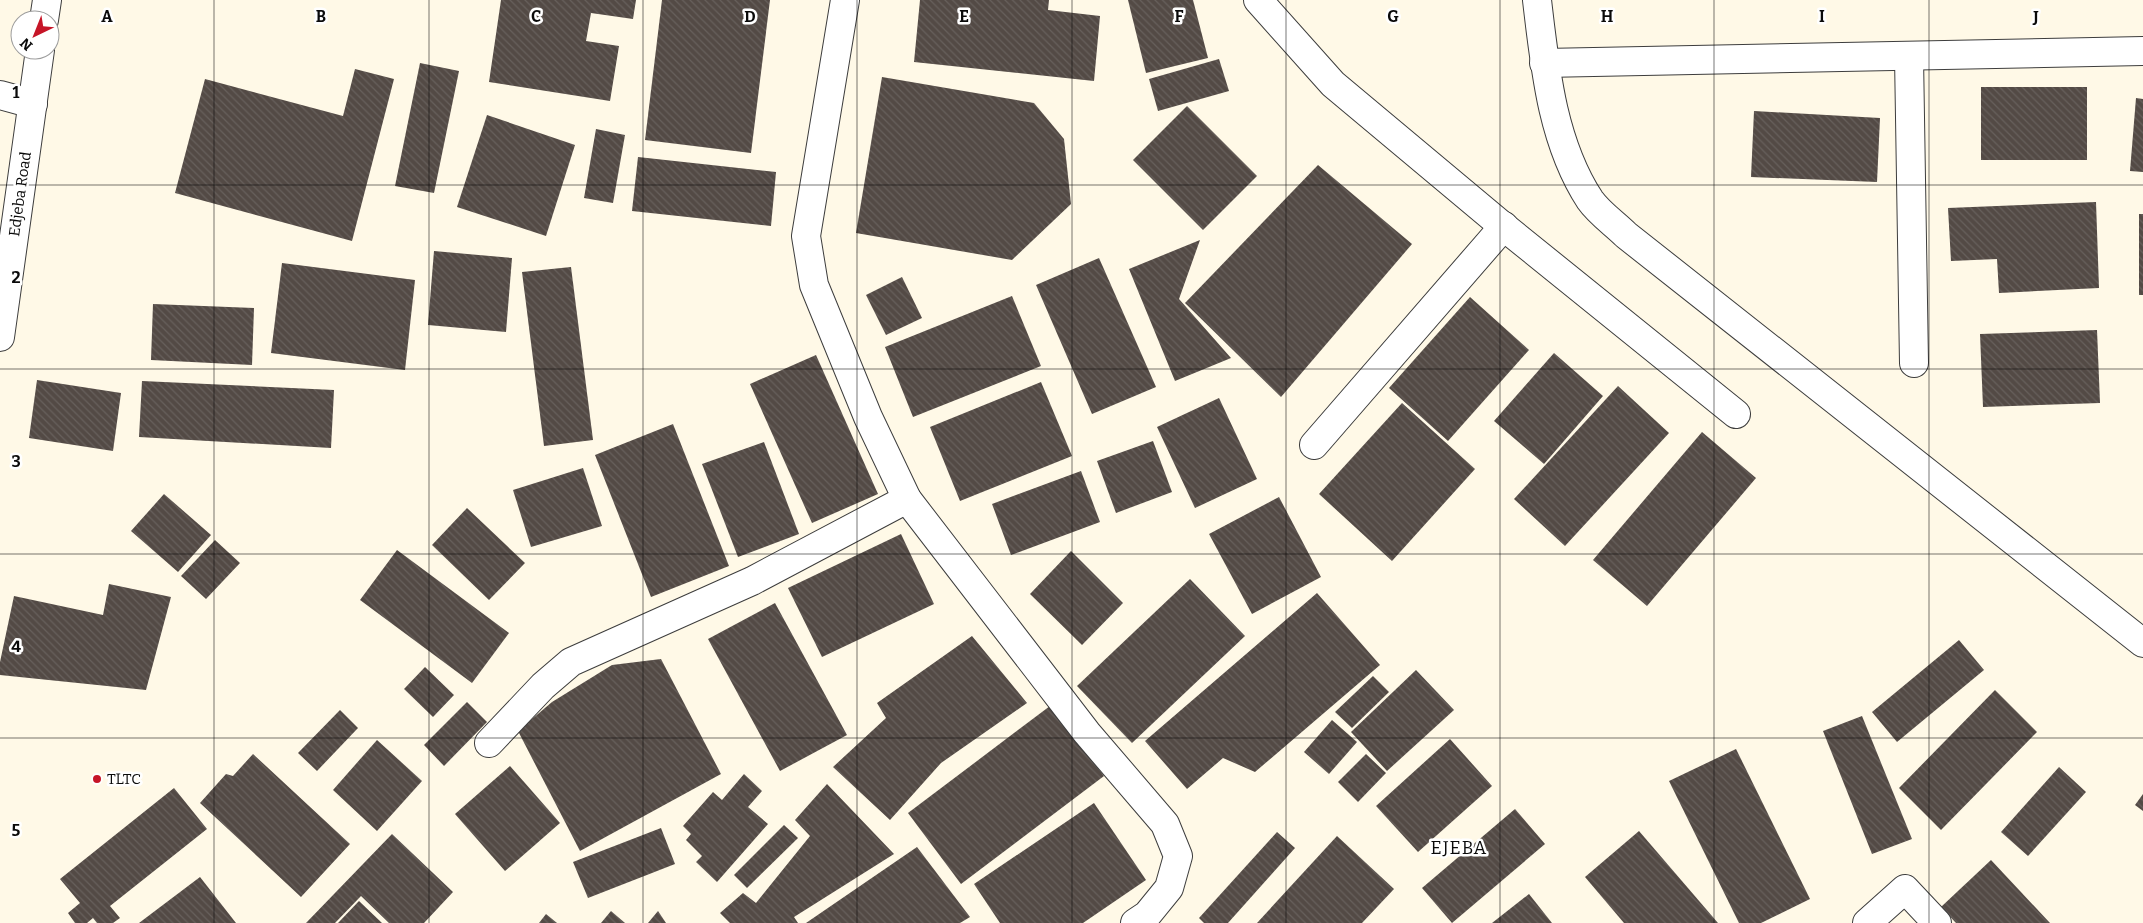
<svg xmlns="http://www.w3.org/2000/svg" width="2143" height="923" font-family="Bitter,serif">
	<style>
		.building { fill: url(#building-back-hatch) }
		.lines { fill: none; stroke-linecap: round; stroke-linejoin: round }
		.minor-casing { stroke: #3d3d3d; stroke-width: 30 }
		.minor { stroke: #fff; stroke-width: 28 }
		.grid { fill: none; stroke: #0a0a0a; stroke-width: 1; stroke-opacity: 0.55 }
		.poi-dot { fill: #c61527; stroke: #fff; stroke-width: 2 }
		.labels { text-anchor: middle; stroke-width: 5; stroke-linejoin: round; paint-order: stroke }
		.street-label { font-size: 15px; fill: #0a0a0a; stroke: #fff }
		.poi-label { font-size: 15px; fill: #0a0a0a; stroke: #fff; text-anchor: start }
		.quarter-label { font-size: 18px; letter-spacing: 1px; fill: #0a0a0a; stroke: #fff }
		.grid-label { font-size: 16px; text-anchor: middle; font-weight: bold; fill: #0a0a0a; stroke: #fff; stroke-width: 5; stroke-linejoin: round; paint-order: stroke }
	</style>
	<defs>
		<pattern id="building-back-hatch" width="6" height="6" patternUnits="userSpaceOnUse" patternTransform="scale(1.25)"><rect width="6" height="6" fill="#534a45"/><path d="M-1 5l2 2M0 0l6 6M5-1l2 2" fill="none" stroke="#67605c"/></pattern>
	</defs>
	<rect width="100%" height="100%" fill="#fff9e7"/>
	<!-- building -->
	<g class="building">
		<path d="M 501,0 L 636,0 L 633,19 L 591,13 L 586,41 L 619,46 L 610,101 L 489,82 Z"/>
		<path d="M 662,0 L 770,0 L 751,153 L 645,140 Z"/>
		<path d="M 920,0 L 1049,0 L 1048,10 L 1100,16 L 1094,81 L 914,62 Z"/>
		<path d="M 1128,0 L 1193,0 L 1208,58 L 1146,73 Z"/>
		<path d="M 1219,59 L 1229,91 L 1158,111 L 1149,79 Z"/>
		<path d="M 420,63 L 459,71 L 434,193 L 395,186 Z"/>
		<path d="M 355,69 L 394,79 L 352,241 L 175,193 L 205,79 L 343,116 Z"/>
		<path d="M 882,77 L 1034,103 L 1064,139 L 1071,204 L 1012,260 L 856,233 Z"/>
		<rect x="1981" y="87" width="106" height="73"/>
		<path d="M 2136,98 L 2143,99 L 2143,172 L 2130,171 Z"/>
		<path d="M 1187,106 L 1257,176 L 1203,230 L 1133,160 Z"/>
		<path d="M 1754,111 L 1880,118 L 1877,182 L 1751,177 Z"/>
		<path d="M 487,115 L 575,145 L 546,236 L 457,207 Z"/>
		<path d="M 596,129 L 625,135 L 613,203 L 584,198 Z"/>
		<path d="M 638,157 L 776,172 L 771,226 L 632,211 Z"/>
		<path d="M 1318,165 L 1412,244 L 1281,397 L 1185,303 Z"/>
		<path d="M 2096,202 L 2099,288 L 1999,293 L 1997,259 L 1951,261 L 1948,208 Z"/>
		<rect x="2139" y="214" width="4" height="81"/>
		<path d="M 1200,240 L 1179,299 L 1231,358 L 1175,381 L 1129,269 Z"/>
		<path d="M 434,251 L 512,258 L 506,332 L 428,325 Z"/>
		<path d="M 1099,258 L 1156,387 L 1092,414 L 1036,285 Z"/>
		<path d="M 282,263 L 415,280 L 405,370 L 271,353 Z"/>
		<path d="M 571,267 L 593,440 L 544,446 L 522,272 Z"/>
		<path d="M 902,277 L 922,318 L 886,335 L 866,295 Z"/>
		<path d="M 1012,296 L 1041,366 L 913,417 L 885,347 Z"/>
		<path d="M 1470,297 L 1529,350 L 1448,441 L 1389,388 Z"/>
		<path d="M 153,304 L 254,308 L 252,365 L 151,360 Z"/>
		<path d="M 2097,330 L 2100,403 L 1983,407 L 1980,334 Z"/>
		<path d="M 1554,353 L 1603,396 L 1544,464 L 1494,421 Z"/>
		<path d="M 816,355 L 878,494 L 812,523 L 750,384 Z"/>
		<path d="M 37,380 L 121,393 L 113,451 L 29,438 Z"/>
		<path d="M 142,381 L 334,390 L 331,448 L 139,437 Z"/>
		<path d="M 1041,382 L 1072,456 L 960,501 L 930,427 Z"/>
		<path d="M 1618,386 L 1669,433 L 1565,546 L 1514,499 Z"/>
		<path d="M 1219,398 L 1257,479 L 1195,508 L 1157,427 Z"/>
		<path d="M 1402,403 L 1475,469 L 1392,561 L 1319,494 Z"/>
		<path d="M 673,424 L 729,566 L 651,597 L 595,455 Z"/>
		<path d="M 1702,432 L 1756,478 L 1647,606 L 1593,560 Z"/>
		<path d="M 1153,441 L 1172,492 L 1116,513 L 1097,461 Z"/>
		<path d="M 764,442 L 799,534 L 738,557 L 702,464 Z"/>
		<path d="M 583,468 L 602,526 L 531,547 L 513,490 Z"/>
		<path d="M 1081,471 L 1100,522 L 1011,555 L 992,504 Z"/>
		<path d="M 164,494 L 211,535 L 178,572 L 131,531 Z"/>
		<path d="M 1279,497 L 1321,577 L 1252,614 L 1209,534 Z"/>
		<path d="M 467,508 L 525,563 L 489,600 L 432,545 Z"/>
		<path d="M 901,534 L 934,604 L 822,657 L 788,588 Z"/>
		<path d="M 215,540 L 240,563 L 206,599 L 181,576 Z"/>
		<path d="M 397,550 L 509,633 L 472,683 L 360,600 Z"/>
		<path d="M 1071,551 L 1123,603 L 1082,645 L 1030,594 Z"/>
		<path d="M 1190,579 L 1245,636 L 1132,743 L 1077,686 Z"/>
		<path d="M 109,584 L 171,597 L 146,690 L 0,675 L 0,662 L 14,596 L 103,615 Z"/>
		<path d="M 1317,593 L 1380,665 L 1255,772 L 1223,758 L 1187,789 L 1145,741 Z"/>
		<path d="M 775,603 L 847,735 L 780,771 L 708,639 Z"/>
		<path d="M 972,636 L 1027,703 L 941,763 L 890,820 L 833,767 L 886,718 L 877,703 Z"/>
		<path d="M 1959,640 L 1984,670 L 1897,742 L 1872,712 Z"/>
		<path d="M 661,659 L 721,774 L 580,851 L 518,731 L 552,702 L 612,665 Z"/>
		<path d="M 425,667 L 454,695 L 433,717 L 404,689 Z"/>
		<path d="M 1416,670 L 1454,710 L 1387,771 L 1351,732 Z"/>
		<path d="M 1373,676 L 1389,692 L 1352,728 L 1335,712 Z"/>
		<path d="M 1995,690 L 2037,732 L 1941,830 L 1899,788 Z"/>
		<path d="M 467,702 L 487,722 L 444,766 L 424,745 Z"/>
		<path d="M 1050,706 L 1104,776 L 961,884 L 908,813 Z"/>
		<path d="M 340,710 L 358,728 L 317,771 L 298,753 Z"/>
		<path d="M 1862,716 L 1912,839 L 1872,854 L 1823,731 Z"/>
		<path d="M 1332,720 L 1357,742 L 1329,774 L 1304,752 Z"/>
		<path d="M 1450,739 L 1492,786 L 1418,852 L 1376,806 Z"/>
		<path d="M 377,740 L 422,781 L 377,831 L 333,790 Z"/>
		<path d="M 1736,749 L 1810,899 L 1761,923 L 1739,923 L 1669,781 Z"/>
		<path d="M 253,754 L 350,844 L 301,897 L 200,803 L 226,774 L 233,776 Z"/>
		<path d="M 1366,754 L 1386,773 L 1358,802 L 1338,782 Z"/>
		<path d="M 510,766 L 560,823 L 505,871 L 455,814 Z"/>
		<path d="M 2059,767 L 2086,792 L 2028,856 L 2001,832 Z"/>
		<path d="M 744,774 L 762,791 L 748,807 L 768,824 L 717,882 L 696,862 L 702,856 L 686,840 L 691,834 L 683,826 L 713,792 L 722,800 Z"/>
		<path d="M 827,784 L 894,854 L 794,917 L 798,923 L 730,923 L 720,913 L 743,893 L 756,903 L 810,836 L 795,820 Z"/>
		<path d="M 174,788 L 207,829 L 110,906 L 120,918 L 113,923 L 97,923 L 93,918 L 87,923 L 75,923 L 68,913 L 80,903 L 60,879 Z"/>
		<path d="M 2143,794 L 2143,811 L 2135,805 Z"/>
		<path d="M 1094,803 L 1146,880 L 1083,923 L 1000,923 L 974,884 Z"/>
		<path d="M 1515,809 L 1545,844 L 1452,923 L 1422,888 Z"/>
		<path d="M 784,825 L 798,838 L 747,888 L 734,875 Z"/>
		<path d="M 661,828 L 675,864 L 588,898 L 573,862 Z"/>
		<path d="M 1639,831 L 1718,923 L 1624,923 L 1585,877 Z"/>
		<path d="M 1277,832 L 1295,848 L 1228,923 L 1204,923 L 1199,918 Z"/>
		<path d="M 392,834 L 453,892 L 424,923 L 389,923 L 361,896 L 335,923 L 306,923 Z"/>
		<path d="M 1337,836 L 1394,889 L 1362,923 L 1257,923 Z"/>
		<path d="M 917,847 L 970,917 L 960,923 L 806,923 Z"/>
		<path d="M 1991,860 L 2050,923 L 1956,923 L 1941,907 Z"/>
		<path d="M 200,877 L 236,923 L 139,923 Z"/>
		<path d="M 1529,894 L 1552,923 L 1492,923 Z"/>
		<path d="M 359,901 L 382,923 L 338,923 Z"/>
		<path d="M 611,911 L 625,923 L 601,923 Z"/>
		<path d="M 658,911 L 666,923 L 648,923 Z"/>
		<path d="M 546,914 L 557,923 L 539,923 Z"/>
	</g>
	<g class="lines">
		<defs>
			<g id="minor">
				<path d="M 845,0 L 806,236 L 814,285 L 868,417 L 907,499 L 1087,733 L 1165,824 L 1178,856 L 1169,888 L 1147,915 L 1135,923"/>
				<path d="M 1258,0 L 1333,84 L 1498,222 L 1736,414"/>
				<path d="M 1537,0 C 1545,68 1552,142 1590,200 C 1599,213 1615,224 1626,235 L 2143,643"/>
				<path d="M 44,20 L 47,0"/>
				<path d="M 1909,56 L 1914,363"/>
				<path d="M 1544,63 L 2143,51"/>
				<path d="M 0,95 L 33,104"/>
				<path d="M 0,337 L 40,50"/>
				<path d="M 1314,445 L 1504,226"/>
				<path d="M 489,743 L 543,686 L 571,662 L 752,581 L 907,499"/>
				<path d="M 1867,923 L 1905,889 L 1937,923"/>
			</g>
		</defs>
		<!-- minor casing -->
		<use href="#minor" class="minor-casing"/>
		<!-- minor -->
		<use href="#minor" class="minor"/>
	</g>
	<!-- grid -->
	<path class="grid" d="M 214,0 L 214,923M 429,0 L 429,923M 643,0 L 643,923M 857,0 L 857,923M 1072,0 L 1072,923M 1286,0 L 1286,923M 1500,0 L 1500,923M 1714,0 L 1714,923M 1929,0 L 1929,923M 0,185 L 2143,185M 0,369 L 2143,369M 0,554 L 2143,554M 0,738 L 2143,738"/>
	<!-- markers -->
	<circle class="poi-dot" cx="97" cy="779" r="5"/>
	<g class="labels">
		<!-- street labels -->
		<g class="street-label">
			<text transform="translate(20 194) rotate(-82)" y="5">Edjeba Road</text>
		</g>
		<!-- poi labels -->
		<g class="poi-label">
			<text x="107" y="784">TLTC</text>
		</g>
		<!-- quarter labels -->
		<g class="quarter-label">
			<text x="1459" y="854">EJEBA</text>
		</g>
	</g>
	<g class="grid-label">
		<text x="107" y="22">A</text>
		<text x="321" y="22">B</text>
		<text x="536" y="22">C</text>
		<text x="750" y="22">D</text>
		<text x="964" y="22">E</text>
		<text x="1179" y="22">F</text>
		<text x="1393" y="22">G</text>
		<text x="1607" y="22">H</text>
		<text x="1822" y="22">I</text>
		<text x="2036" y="22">J</text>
		<text x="16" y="98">1</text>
		<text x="16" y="283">2</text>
		<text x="16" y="467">3</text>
		<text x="16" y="652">4</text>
		<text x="16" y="836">5</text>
	</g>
	<!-- north arrow -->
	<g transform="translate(35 35) rotate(223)"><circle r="24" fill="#ffffff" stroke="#9d9d9d"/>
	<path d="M0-4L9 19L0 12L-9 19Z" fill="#c61527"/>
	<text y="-8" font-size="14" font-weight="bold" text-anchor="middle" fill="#0a0a0a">N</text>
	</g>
</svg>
